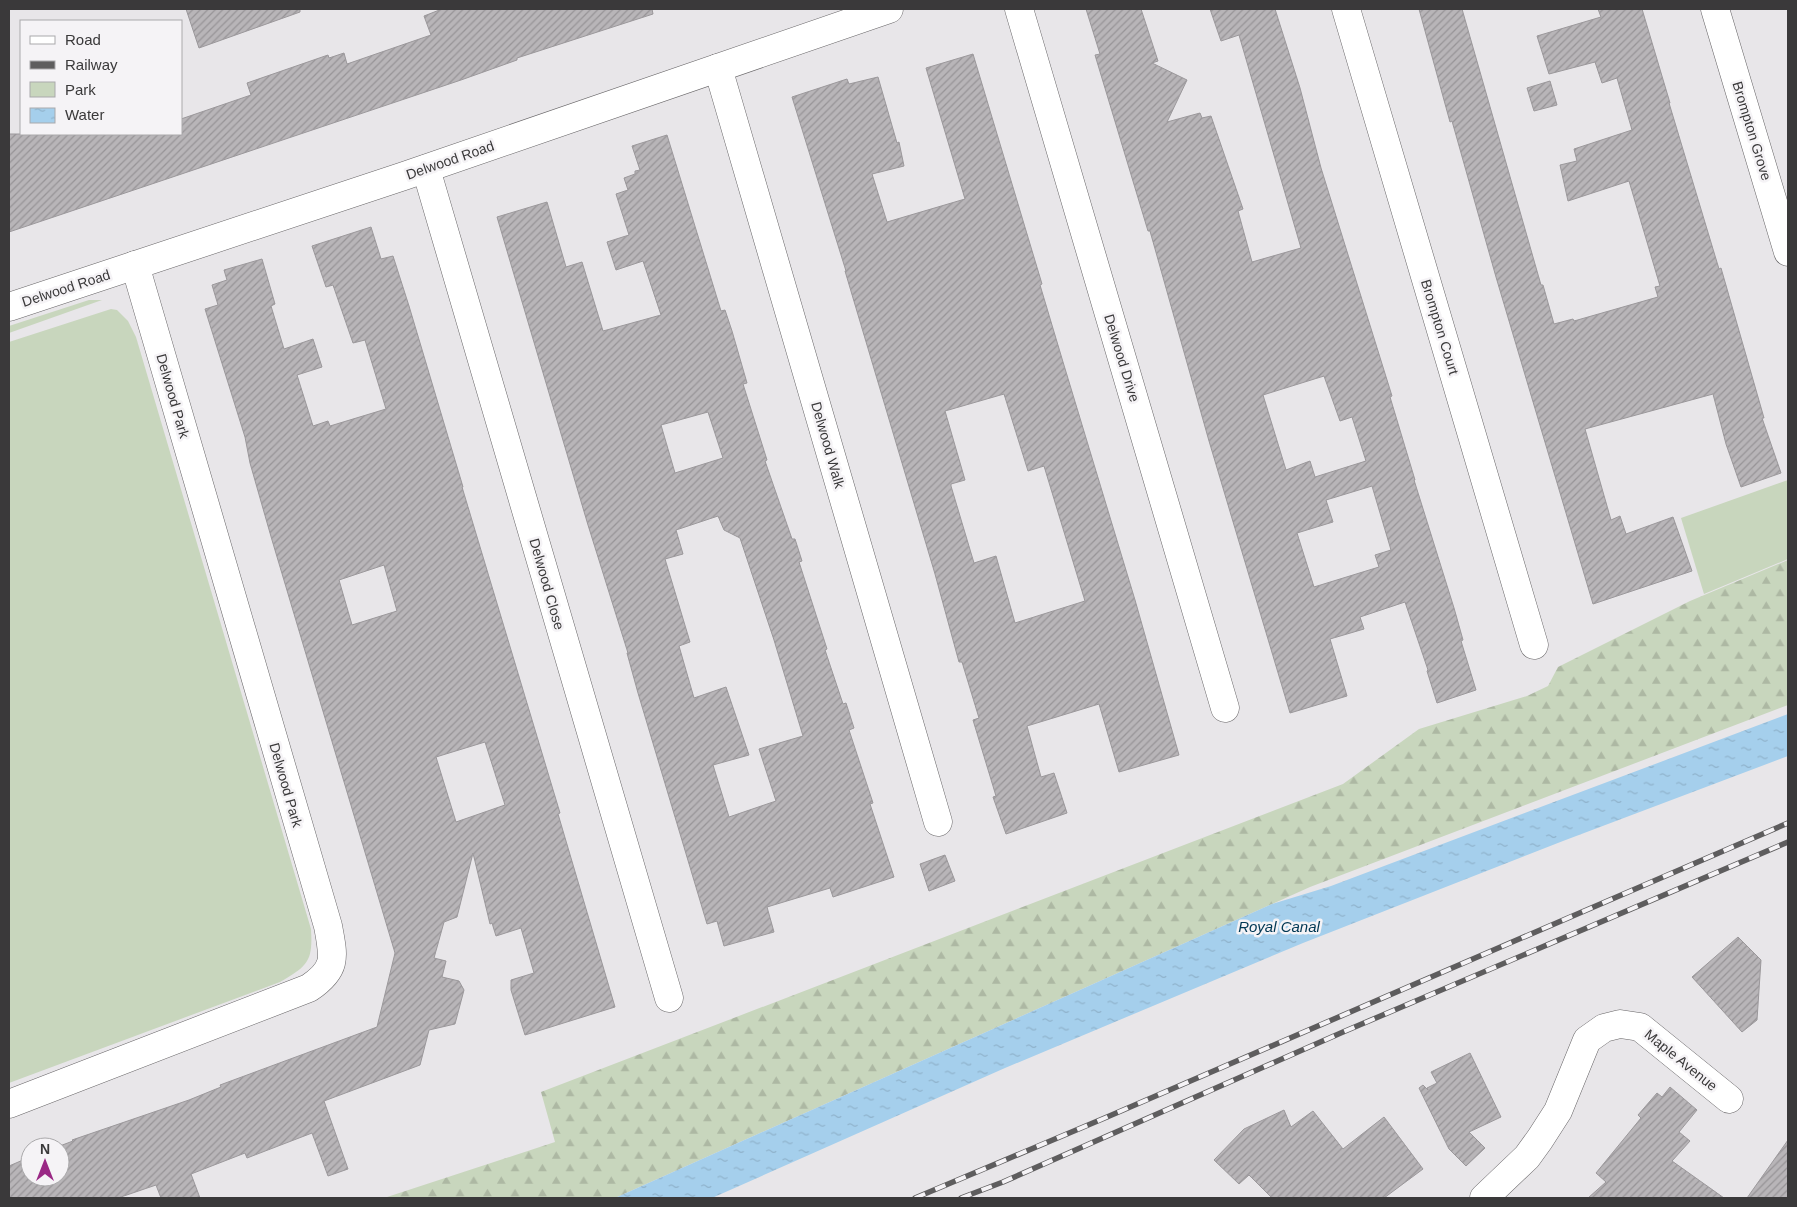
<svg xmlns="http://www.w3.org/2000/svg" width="1797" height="1207" font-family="Arial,sans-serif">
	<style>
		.green { fill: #c8d6bd }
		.forest { fill: url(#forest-firs) }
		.water { fill: url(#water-ripples) }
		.building { fill: url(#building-hatch); stroke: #9b989b; fill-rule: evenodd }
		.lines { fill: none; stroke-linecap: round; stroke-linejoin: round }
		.minor-casing { stroke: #676567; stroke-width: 29 }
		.minor { stroke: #fff; stroke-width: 28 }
		.rail-casing { stroke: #5e5d5e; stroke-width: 5.5 }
		.rail { stroke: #f5f3f6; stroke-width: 4; stroke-dasharray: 11; stroke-linecap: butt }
		.labels { text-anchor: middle; stroke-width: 5; stroke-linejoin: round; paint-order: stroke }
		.street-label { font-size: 14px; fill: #3a393a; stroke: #f5f3f6 }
		.water-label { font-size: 15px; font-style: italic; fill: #003753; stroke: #f5f3f6 }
	</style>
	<defs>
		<pattern id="forest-firs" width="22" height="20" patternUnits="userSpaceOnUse" patternTransform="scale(1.25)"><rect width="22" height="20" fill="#c8d6bd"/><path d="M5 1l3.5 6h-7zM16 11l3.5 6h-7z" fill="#adb8a3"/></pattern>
		<pattern id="water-ripples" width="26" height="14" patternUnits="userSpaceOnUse" patternTransform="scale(1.25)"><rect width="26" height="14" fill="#a5cfec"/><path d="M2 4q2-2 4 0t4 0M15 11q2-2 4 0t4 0" fill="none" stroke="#8fb2cb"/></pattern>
		<pattern id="building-hatch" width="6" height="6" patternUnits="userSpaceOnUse" patternTransform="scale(1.25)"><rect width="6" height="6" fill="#b8b5b8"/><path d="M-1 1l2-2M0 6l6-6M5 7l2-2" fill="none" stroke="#979497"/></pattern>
	</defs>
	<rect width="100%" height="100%" fill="#e8e6e9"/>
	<!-- green -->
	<g class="green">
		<path d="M 89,300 L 102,300 L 9,333 L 9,326 Z"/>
		<path d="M 111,309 L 117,310 L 128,321 L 136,337 L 311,929 C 313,961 308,966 280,982 L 9,1083 L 9,342 Z"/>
		<path d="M 1788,480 L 1788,559 L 1704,594 L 1681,518 Z"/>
	</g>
	<!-- forest -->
	<path class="forest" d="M 1788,560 L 1788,705 L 1310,887 L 615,1198 L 384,1198 L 555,1142 L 541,1092 L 1343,784 L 1419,729 L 1527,696 L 1548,686 L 1558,667 L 1690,601 Z"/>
	<!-- water -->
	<path class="water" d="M 1788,714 L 1788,756 L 1563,841 L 1303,943 L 1005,1068 L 712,1198 L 615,1198 L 1272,904 L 1331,886 Z"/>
	<!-- building -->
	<g class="building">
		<path d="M 186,9 L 300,9 L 300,12 L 199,48 Z"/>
		<path d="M 442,9 L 652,9 L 653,14 L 517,58 L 517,60 L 461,80 L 9,232 L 9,134 L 181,134 L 181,119 L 251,95 L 247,83 L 328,55 L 329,58 L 344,53 L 347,64 L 431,35 L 424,16 Z"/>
		<path d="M 1086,9 L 1141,9 L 1158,61 L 1152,63 L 1187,80 L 1167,122 L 1200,113 L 1202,118 L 1211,116 L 1243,209 L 1238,211 L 1252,262 L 1301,248 L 1239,35 L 1221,41 L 1210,9 L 1275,9 L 1300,88 L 1321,168 L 1392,396 L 1390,397 L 1415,480 L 1414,480 L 1454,608 L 1463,640 L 1461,641 L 1476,690 L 1437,703 L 1427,671 L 1428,670 L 1405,602 L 1360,617 L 1364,629 L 1330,639 L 1347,696 L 1290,713 L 1209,441 L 1150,231 L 1148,231 L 1095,55 L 1100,54 ZM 1324,376 L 1340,421 L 1352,417 L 1366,461 L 1315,477 L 1310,461 L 1286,470 L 1263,395 ZM 1372,486 L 1391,550 L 1375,555 L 1379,567 L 1314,587 L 1297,533 L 1333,522 L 1326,500 Z"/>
		<path d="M 1419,9 L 1462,9 L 1541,285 L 1543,285 L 1554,324 L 1573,319 L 1574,321 L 1658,297 L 1655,287 L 1660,286 L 1629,181 L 1568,201 L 1560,165 L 1577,161 L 1574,149 L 1632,130 L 1617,78 L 1602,83 L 1595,62 L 1549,74 L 1537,36 L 1601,17 L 1598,9 L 1642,9 L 1670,103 L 1669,103 L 1719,269 L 1721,268 L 1764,418 L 1762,418 L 1781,473 L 1741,487 L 1726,444 L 1713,394 L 1585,429 L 1611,520 L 1620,516 L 1626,534 L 1673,517 L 1692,571 L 1593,604 L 1496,277 L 1452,121 L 1450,122 Z"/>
		<path d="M 973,54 L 1042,284 L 1040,285 L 1063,362 L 1135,600 L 1179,755 L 1119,772 L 1099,704 L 1027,726 L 1041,777 L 1054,773 L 1067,813 L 1006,834 L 993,797 L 996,796 L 973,720 L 979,718 L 962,662 L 959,662 L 935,574 L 845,271 L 846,271 L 792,97 L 847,79 L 849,84 L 878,77 L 897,143 L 899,142 L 904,166 L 872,174 L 887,222 L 965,199 L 926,68 ZM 1004,394 L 1028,471 L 1044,466 L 1085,601 L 1015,623 L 996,556 L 974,563 L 951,486 L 951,484 L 965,480 L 945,411 Z"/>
		<path d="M 1550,81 L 1557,105 L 1534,111 L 1527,88 Z"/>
		<path d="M 667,135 L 721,311 L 725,310 L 732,331 L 747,383 L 743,384 L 767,460 L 765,461 L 792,539 L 795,539 L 802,561 L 799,562 L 827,649 L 825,650 L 843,704 L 846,703 L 854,728 L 849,730 L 873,803 L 870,804 L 894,877 L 833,897 L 830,888 L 767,907 L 774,932 L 724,946 L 717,921 L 707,924 L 638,693 L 627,653 L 628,653 L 588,525 L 497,217 L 547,202 L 566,267 L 582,262 L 603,331 L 661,315 L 643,261 L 616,270 L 607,242 L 629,235 L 616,194 L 628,190 L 624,178 L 635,174 L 635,171 L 640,170 L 632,146 ZM 708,412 L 723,458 L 675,473 L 661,425 ZM 718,516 L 724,530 L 740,538 L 774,640 L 803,736 L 759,749 L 776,801 L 729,817 L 713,765 L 749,755 L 726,687 L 694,698 L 679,646 L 690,642 L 665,559 L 683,554 L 676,530 Z"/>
		<path d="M 371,227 L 381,259 L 393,256 L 409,306 L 463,487 L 462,487 L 560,813 L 558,814 L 615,1007 L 525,1035 L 511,990 L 511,980 L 534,973 L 521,928 L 496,936 L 492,923 L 490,924 L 473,853 L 457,917 L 444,922 L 434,958 L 446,961 L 442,977 L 459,981 L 464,990 L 455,1024 L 429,1030 L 420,1065 L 324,1101 L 348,1169 L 328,1176 L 312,1133 L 247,1158 L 245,1153 L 191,1174 L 200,1198 L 161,1198 L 156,1185 L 118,1198 L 9,1198 L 9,1166 L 30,1157 L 30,1177 L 60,1177 L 60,1147 L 57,1147 L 73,1141 L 72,1140 L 189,1100 L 221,1087 L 220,1085 L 377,1027 L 395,953 L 272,540 L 250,463 L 245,437 L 205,309 L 218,305 L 212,285 L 227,280 L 224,270 L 262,259 L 275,304 L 271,306 L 284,349 L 313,339 L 322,367 L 297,375 L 313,426 L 328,421 L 330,426 L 386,409 L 365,340 L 353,343 L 333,285 L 326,287 L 312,246 ZM 384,565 L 397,611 L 352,625 L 339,580 ZM 485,742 L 505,805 L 456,822 L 436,757 Z"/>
		<path d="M 945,855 L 955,881 L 929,891 L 920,864 Z"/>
		<path d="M 1738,937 L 1761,960 L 1757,1020 L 1742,1032 L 1692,977 Z"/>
		<path d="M 1470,1053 L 1501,1117 L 1469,1132 L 1485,1148 L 1466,1166 L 1449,1149 L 1419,1088 L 1423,1085 L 1428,1090 L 1427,1088 L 1437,1083 L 1431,1072 Z"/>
		<path d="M 1670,1087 L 1697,1110 L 1679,1132 L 1690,1141 L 1672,1161 L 1724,1198 L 1588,1198 L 1606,1182 L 1596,1173 L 1641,1118 L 1638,1115 L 1657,1093 L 1662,1097 Z"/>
		<path d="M 1284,1110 L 1291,1127 L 1313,1111 L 1343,1149 L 1384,1117 L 1423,1169 L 1384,1198 L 1272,1198 L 1249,1175 L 1239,1184 L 1214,1160 L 1244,1129 Z"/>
		<path d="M 1788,1140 L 1788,1198 L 1747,1198 Z"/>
	</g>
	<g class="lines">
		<defs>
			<g id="minor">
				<path d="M 1019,9 L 1225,708"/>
				<path d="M 1346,9 L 1534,645"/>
				<path d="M 1715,9 L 1788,252"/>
				<path d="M 718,68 L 938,822"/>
				<path d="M 426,169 L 669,998"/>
				<path d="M 9,307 L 404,176 L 889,9"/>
				<path d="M 9,1104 L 309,988 C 337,969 334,958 328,926 L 135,265"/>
				<path d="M 1484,1198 L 1527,1157 L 1540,1139 L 1558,1111 L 1587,1040 L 1604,1028 L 1620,1024 L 1640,1027 L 1729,1099"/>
			</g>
		</defs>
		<!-- minor casing -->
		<use href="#minor" class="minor-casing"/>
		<!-- minor -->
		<use href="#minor" class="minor"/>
		<defs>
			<g id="rail">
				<path d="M 915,1198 L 1107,1117 L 1788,823"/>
				<path d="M 961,1198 L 1003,1182 L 1343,1032 L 1788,842"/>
			</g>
		</defs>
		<!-- rail casing -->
		<use href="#rail" class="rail-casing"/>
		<!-- rail -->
		<use href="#rail" class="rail"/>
	</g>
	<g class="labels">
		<!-- street labels -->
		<g class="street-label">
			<text transform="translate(1752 131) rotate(73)" y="5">Brompton Grove</text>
			<text transform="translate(450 160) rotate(-19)" y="5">Delwood Road</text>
			<text transform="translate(66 288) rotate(-18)" y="5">Delwood Road</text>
			<text transform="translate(1440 327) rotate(73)" y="5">Brompton Court</text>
			<text transform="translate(1122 358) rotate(73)" y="5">Delwood Drive</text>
			<text transform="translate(173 396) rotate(74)" y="5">Delwood Park</text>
			<text transform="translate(828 445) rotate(74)" y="5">Delwood Walk</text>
			<text transform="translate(547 584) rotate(74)" y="5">Delwood Close</text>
			<text transform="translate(286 785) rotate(74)" y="5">Delwood Park</text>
			<text transform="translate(1681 1060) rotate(39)" y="5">Maple Avenue</text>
		</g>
		<!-- water labels -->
		<g class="water-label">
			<text x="1279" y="932">Royal Canal</text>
		</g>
	</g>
	<!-- border -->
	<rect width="1797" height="1207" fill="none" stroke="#3a393a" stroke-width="20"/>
	<!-- legend -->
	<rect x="20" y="20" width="162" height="115" fill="#f5f3f6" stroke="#aaa9ab"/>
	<rect x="30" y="36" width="25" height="8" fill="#ffffff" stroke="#aaa9ab"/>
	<text x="65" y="45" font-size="15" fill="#3a393a">Road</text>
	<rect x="30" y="61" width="25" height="8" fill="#5e5d5e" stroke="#aaa9ab"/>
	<text x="65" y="70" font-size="15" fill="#3a393a">Railway</text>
	<rect x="30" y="82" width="25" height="15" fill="#c8d6bd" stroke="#aaa9ab"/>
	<text x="65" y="95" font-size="15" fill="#3a393a">Park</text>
	<rect x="30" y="108" width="25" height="15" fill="url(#water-ripples)" stroke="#aaa9ab"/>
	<text x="65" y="120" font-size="15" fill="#3a393a">Water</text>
	<!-- north arrow -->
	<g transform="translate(45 1162)"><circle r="24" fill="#f5f3f6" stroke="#aaa9ab"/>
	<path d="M0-4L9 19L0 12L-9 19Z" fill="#9a2885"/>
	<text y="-8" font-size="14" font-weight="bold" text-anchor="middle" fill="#3a393a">N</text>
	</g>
</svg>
